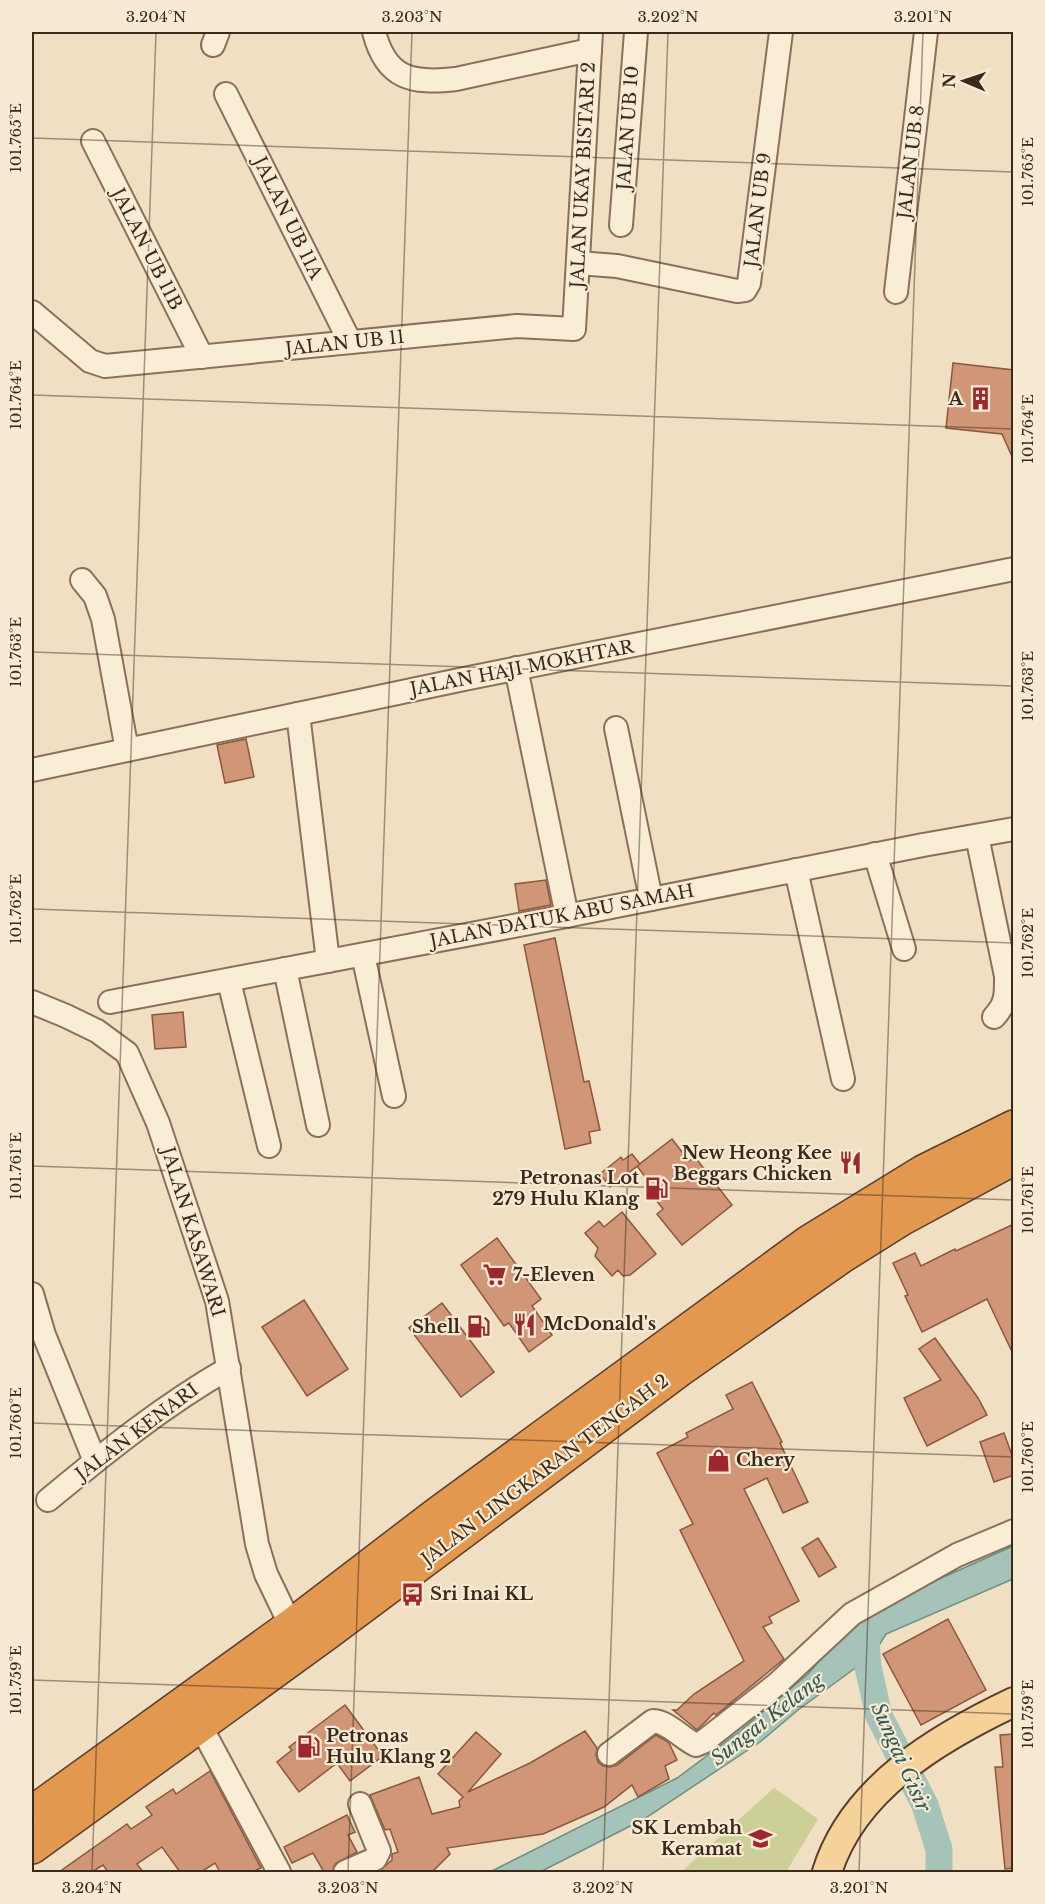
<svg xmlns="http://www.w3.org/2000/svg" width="1045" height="1904" font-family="'Libre Baskerville',serif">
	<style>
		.green { fill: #cccf96 }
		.water { fill: #a5c3b8; stroke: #6b9185; stroke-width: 1.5 }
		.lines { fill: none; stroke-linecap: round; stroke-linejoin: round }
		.river { stroke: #a5c3b8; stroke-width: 27 }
		.building { fill: #d09677; stroke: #8b573d; stroke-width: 1.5 }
		.minor-casing { stroke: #8b7059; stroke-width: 26 }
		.major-casing { stroke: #593e2d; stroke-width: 32 }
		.highway-casing { stroke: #593e2d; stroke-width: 36 }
		.minor { stroke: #faedd6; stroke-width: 22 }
		.major { stroke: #f5d299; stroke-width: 28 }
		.highway { stroke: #e39850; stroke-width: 33 }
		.ticks { fill: none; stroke: #3a291d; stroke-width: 1.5; stroke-opacity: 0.45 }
		.labels { text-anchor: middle; stroke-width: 4.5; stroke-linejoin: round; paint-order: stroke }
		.street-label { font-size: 18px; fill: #3a291d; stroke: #f7ead3 }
		.poi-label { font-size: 18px; font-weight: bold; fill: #3a291d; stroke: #f7ead3; text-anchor: end }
		.water-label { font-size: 20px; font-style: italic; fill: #2c5b54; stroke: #f7ead3 }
		.neatline { fill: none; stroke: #3a291d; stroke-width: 2 }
		.ticks-label { font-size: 15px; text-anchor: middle; fill: #3a291d }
	</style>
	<rect width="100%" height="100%" fill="#f0dfc3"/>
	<!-- green -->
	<path class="green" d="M 774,1788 L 818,1819 L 786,1872 L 681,1872 Z"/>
	<!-- water -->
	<path class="water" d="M 1013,1546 L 1013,1579 L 886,1634 L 873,1655 L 798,1710 L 760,1742 L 644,1819 L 540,1872 L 490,1872 L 677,1778 L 740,1731 L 807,1675 L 850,1626 L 892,1600 Z"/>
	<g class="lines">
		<!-- river -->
		<path class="river" d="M 866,1640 L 868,1667 L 879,1716 L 925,1805 L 939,1849 L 939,1872"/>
	</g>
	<!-- building -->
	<g class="building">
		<path d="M 953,363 L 1014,370 L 1014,461 L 1002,434 L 946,428 Z"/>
		<path d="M 246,739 L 254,777 L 225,783 L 217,745 Z"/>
		<path d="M 546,880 L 551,905 L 519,911 L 515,884 Z"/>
		<path d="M 555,938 L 584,1082 L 589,1081 L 600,1130 L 589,1132 L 591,1143 L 565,1149 L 524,945 Z"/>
		<path d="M 183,1012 L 186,1047 L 155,1049 L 152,1015 Z"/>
		<path d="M 672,1139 L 689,1161 L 695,1157 L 732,1205 L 682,1245 L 657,1214 L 663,1209 L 650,1192 L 654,1189 L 637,1166 Z"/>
		<path d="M 632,1154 L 640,1164 L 610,1187 L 600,1174 L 621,1157 L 623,1160 Z"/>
		<path d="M 622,1212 L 656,1254 L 630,1275 L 623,1276 L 618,1270 L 612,1276 L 595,1256 L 598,1248 L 585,1233 L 599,1221 L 604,1227 Z"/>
		<path d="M 1014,1224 L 1014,1356 L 987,1299 L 922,1332 L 905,1296 L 908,1295 L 893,1263 L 915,1253 L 921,1266 L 955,1249 L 956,1251 Z"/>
		<path d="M 497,1238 L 541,1299 L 532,1306 L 552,1335 L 529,1352 L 509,1323 L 504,1326 L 461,1265 Z"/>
		<path d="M 304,1300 L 348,1369 L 307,1396 L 262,1327 Z"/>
		<path d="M 442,1303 L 494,1372 L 461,1397 L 409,1328 Z"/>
		<path d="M 935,1338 L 978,1398 L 987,1415 L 927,1446 L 904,1398 L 941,1380 L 919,1349 Z"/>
		<path d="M 752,1382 L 782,1442 L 780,1443 L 808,1502 L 783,1513 L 767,1478 L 744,1489 L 799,1601 L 769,1617 L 772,1623 L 763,1627 L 784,1659 L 716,1715 L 714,1713 L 697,1730 L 673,1710 L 677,1710 L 694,1694 L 744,1661 L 680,1530 L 693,1524 L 657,1453 L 688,1437 L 686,1433 L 733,1409 L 726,1395 Z"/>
		<path d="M 1004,1433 L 1014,1461 L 1014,1475 L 994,1482 L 980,1442 Z"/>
		<path d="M 818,1538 L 836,1567 L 819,1577 L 802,1548 Z"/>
		<path d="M 948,1619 L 986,1690 L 921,1725 L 883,1654 Z"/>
		<path d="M 345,1705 L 383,1756 L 350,1781 L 337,1763 L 299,1792 L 277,1762 L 292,1750 L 289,1747 Z"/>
		<path d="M 585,1731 L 597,1748 L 596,1755 L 598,1762 L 603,1766 L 610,1767 L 617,1765 L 656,1735 L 663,1739 L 669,1743 L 677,1760 L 665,1766 L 669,1779 L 638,1797 L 632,1785 L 604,1807 L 543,1834 L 447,1848 L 450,1854 L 432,1872 L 378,1872 L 392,1860 L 392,1854 L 398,1852 L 390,1829 L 385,1830 L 370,1795 L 419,1777 L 432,1814 L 460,1807 L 459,1801 L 463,1797 L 438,1774 L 476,1732 L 501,1754 L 468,1792 L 530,1763 Z"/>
		<path d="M 1014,1734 L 1014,1868 L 1005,1869 L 995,1767 L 1003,1767 L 1000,1735 Z"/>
		<path d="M 210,1771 L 261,1868 L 252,1872 L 220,1872 L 215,1863 L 201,1872 L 180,1872 L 162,1847 L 137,1864 L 143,1872 L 108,1872 L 103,1865 L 92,1872 L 59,1872 L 127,1824 L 131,1829 L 152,1815 L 146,1807 L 173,1789 L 176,1794 Z"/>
		<path d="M 347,1815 L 355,1832 L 348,1835 L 357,1852 L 335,1864 L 332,1872 L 324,1872 L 313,1853 L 292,1863 L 284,1847 Z"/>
	</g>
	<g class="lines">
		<defs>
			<g id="minor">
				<path d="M 374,32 C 386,79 412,84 456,79 L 590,50"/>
				<path d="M 213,45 L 218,32"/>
				<path d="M 226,94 L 350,342"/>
				<path d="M 93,141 L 202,357"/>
				<path d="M 621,225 L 636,32"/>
				<path d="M 578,263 L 617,266 L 737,291 L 745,290 L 749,283 L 781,32"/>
				<path d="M 896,292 L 926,32"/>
				<path d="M 32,312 L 90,361 L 105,366 L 517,326 L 574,329 L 591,32"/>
				<path d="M 82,580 L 95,596 L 103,619 L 127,750"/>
				<path d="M 516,668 L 567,916"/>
				<path d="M 298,714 L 328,961"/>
				<path d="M 616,728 L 651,899"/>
				<path d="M 32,770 L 464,679 L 1014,569"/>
				<path d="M 977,836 L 1006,976 C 1006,994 1007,1003 994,1017"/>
				<path d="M 875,854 L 904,949"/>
				<path d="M 796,870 L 843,1079"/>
				<path d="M 363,955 L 394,1096"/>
				<path d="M 285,969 L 318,1125"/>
				<path d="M 229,981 L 269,1146"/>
				<path d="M 32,1002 L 66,1016 L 97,1031 L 127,1053 L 158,1123 L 217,1301 L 257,1544 L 266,1574 L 291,1626"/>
				<path d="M 110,1002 L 556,918 L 923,845 L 1014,829"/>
				<path d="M 32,1294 L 44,1335 L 95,1461"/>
				<path d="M 48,1500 C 106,1452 164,1405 229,1368"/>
				<path d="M 200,1725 L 279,1872"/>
				<path d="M 609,1754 L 653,1721 C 669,1722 681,1738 696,1745 L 703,1742 L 777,1684 L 852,1614 L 957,1555 L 1014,1531"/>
				<path d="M 345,1872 L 375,1859 L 379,1851 L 360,1804"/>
			</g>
			<path id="major" d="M 827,1872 C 853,1788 938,1738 1014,1702"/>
			<g id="highway">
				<path d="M 32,1813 L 291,1626 L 436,1515 L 809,1242 L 923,1172 L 1014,1127"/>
				<path d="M 32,1847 L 327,1633 L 679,1370 L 842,1256 L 901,1219 L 1014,1158"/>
			</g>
		</defs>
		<!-- minor casing -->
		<use href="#minor" class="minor-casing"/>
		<!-- major casing -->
		<use href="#major" class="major-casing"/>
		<!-- highway casing -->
		<use href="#highway" class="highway-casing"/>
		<!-- minor -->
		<use href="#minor" class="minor"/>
		<!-- major -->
		<use href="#major" class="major"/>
		<!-- highway -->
		<use href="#highway" class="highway"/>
	</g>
	<!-- ticks -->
	<path class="ticks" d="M 32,138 L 1014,172M 32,395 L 1014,429M 32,652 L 1014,686M 32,909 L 1014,943M 32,1166 L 1014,1200M 32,1423 L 1014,1457M 32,1680 L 1014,1714M 92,1872 L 156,32M 348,1872 L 412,32M 603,1872 L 668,32M 859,1872 L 923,32"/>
	<!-- icons -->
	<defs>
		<symbol id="building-bare" viewBox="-9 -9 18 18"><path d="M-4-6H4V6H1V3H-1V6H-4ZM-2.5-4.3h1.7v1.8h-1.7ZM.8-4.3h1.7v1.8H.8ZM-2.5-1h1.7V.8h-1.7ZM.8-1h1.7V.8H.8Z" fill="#9d262f" stroke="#f7ead3" stroke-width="2.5" paint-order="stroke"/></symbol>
		<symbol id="restaurant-bare" viewBox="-9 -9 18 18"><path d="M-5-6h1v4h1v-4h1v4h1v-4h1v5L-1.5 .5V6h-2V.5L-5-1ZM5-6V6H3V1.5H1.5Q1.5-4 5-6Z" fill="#9d262f" stroke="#f7ead3" stroke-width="2.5" paint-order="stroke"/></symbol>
		<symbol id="fuel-bare" viewBox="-9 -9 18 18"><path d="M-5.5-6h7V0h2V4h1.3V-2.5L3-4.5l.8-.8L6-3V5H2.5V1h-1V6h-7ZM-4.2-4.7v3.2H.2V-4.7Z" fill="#9d262f" stroke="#f7ead3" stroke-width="2.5" paint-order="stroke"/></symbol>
		<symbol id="supermarket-bare" viewBox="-9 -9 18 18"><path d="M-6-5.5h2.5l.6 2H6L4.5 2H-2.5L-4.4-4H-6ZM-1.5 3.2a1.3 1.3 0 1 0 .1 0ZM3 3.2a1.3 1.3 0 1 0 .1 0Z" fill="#9d262f" stroke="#f7ead3" stroke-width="2.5" paint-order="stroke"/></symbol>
		<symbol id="shop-bare" viewBox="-9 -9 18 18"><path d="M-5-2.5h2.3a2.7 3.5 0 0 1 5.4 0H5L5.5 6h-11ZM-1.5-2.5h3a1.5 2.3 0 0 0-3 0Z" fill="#9d262f" stroke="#f7ead3" stroke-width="2.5" paint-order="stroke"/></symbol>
		<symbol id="bus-bare" viewBox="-9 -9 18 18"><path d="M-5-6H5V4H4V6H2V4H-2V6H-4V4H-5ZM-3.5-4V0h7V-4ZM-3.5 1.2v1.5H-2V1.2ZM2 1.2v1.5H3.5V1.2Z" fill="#9d262f" stroke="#f7ead3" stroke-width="2.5" paint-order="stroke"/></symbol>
		<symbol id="school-bare" viewBox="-9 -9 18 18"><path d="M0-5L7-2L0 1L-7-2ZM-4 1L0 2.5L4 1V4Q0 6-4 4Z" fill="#9d262f" stroke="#f7ead3" stroke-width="2.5" paint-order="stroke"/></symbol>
	</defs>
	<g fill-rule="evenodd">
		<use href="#building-bare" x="964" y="382" width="33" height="33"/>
		<use href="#restaurant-bare" x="834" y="1146" width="33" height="33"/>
		<use href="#fuel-bare" x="640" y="1172" width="33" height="33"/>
		<use href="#supermarket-bare" x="478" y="1258" width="33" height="33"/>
		<use href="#restaurant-bare" x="508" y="1308" width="33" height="33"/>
		<use href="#fuel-bare" x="462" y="1310" width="33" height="33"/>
		<use href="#shop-bare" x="702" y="1444" width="33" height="33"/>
		<use href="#bus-bare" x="396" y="1578" width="33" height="33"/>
		<use href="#fuel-bare" x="292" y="1730" width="33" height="33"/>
		<use href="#school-bare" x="744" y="1822" width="33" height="33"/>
	</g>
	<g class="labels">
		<!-- street labels -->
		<g class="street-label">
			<text transform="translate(628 128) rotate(-86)" y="6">JALAN UB 10</text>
			<text transform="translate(911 162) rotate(-83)" y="6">JALAN UB 8</text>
			<text transform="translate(583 175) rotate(-87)" y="6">JALAN UKAY BISTARI 2</text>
			<text transform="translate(758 210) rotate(-83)" y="6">JALAN UB 9</text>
			<text transform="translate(288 218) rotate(64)" y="6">JALAN UB 11A</text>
			<text transform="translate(147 249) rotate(63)" y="6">JALAN UB 11B</text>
			<text transform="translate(345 343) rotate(-6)" y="6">JALAN UB 11</text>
			<text transform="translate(522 668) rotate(-11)" y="6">JALAN HAJI MOKHTAR</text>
			<text transform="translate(562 916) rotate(-11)" y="6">JALAN DATUK ABU SAMAH</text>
			<text transform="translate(193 1232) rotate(73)" y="6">JALAN KASAWARI</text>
			<text transform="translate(137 1432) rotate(-37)" y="6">JALAN KENARI</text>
			<text transform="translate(545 1470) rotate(-37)" y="6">JALAN LINGKARAN TENGAH 2</text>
		</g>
		<!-- poi labels -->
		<g class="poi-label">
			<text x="963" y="405">A</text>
			<text x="832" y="1159">New Heong Kee<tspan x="832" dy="21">Beggars Chicken</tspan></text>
			<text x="639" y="1184">Petronas Lot<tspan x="639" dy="21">279 Hulu Klang</tspan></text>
			<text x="513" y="1281" text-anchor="start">7-Eleven</text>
			<text x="543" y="1330" text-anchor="start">McDonald's</text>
			<text x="460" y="1333">Shell</text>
			<text x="736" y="1466" text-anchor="start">Chery</text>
			<text x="430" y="1600" text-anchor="start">Sri Inai KL</text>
			<text x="326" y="1742" text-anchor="start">Petronas<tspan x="326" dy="21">Hulu Klang 2</tspan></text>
			<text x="742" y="1834">SK Lembah<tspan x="742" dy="21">Keramat</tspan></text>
		</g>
		<!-- water labels -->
		<g class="water-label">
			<text transform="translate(767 1719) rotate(-38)" y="7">Sungai Kelang</text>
			<text transform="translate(901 1757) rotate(66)" y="7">Sungai Gisir</text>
		</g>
	</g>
	<!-- border -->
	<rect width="1045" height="1904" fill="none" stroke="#f7ead3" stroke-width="66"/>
	<!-- north arrow -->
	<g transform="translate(964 81) rotate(272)" stroke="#f7ead3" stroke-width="4.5" paint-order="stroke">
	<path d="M0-4.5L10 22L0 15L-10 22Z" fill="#3a291d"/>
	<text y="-9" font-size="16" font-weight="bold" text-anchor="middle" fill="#3a291d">N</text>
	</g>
	<rect x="33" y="33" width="979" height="1838" class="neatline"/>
	<g class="ticks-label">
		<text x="156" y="22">3.204°N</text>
		<text x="412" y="22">3.203°N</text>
		<text x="668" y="22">3.202°N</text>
		<text x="923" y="22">3.201°N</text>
		<text transform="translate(16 138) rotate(-90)" y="5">101.765°E</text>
		<text transform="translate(1028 172) rotate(-90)" y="5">101.765°E</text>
		<text transform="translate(16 395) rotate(-90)" y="5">101.764°E</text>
		<text transform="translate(1028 429) rotate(-90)" y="5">101.764°E</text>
		<text transform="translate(16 652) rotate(-90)" y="5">101.763°E</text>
		<text transform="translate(1028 686) rotate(-90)" y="5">101.763°E</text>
		<text transform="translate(16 909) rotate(-90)" y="5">101.762°E</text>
		<text transform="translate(1028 943) rotate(-90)" y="5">101.762°E</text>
		<text transform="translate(16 1166) rotate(-90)" y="5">101.761°E</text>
		<text transform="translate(1028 1200) rotate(-90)" y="5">101.761°E</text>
		<text transform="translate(16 1423) rotate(-90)" y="5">101.760°E</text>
		<text transform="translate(1028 1457) rotate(-90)" y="5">101.760°E</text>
		<text transform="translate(16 1680) rotate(-90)" y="5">101.759°E</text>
		<text transform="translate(1028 1714) rotate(-90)" y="5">101.759°E</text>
		<text x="92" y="1893">3.204°N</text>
		<text x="348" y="1893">3.203°N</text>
		<text x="603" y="1893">3.202°N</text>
		<text x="859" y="1893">3.201°N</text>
	</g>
</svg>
